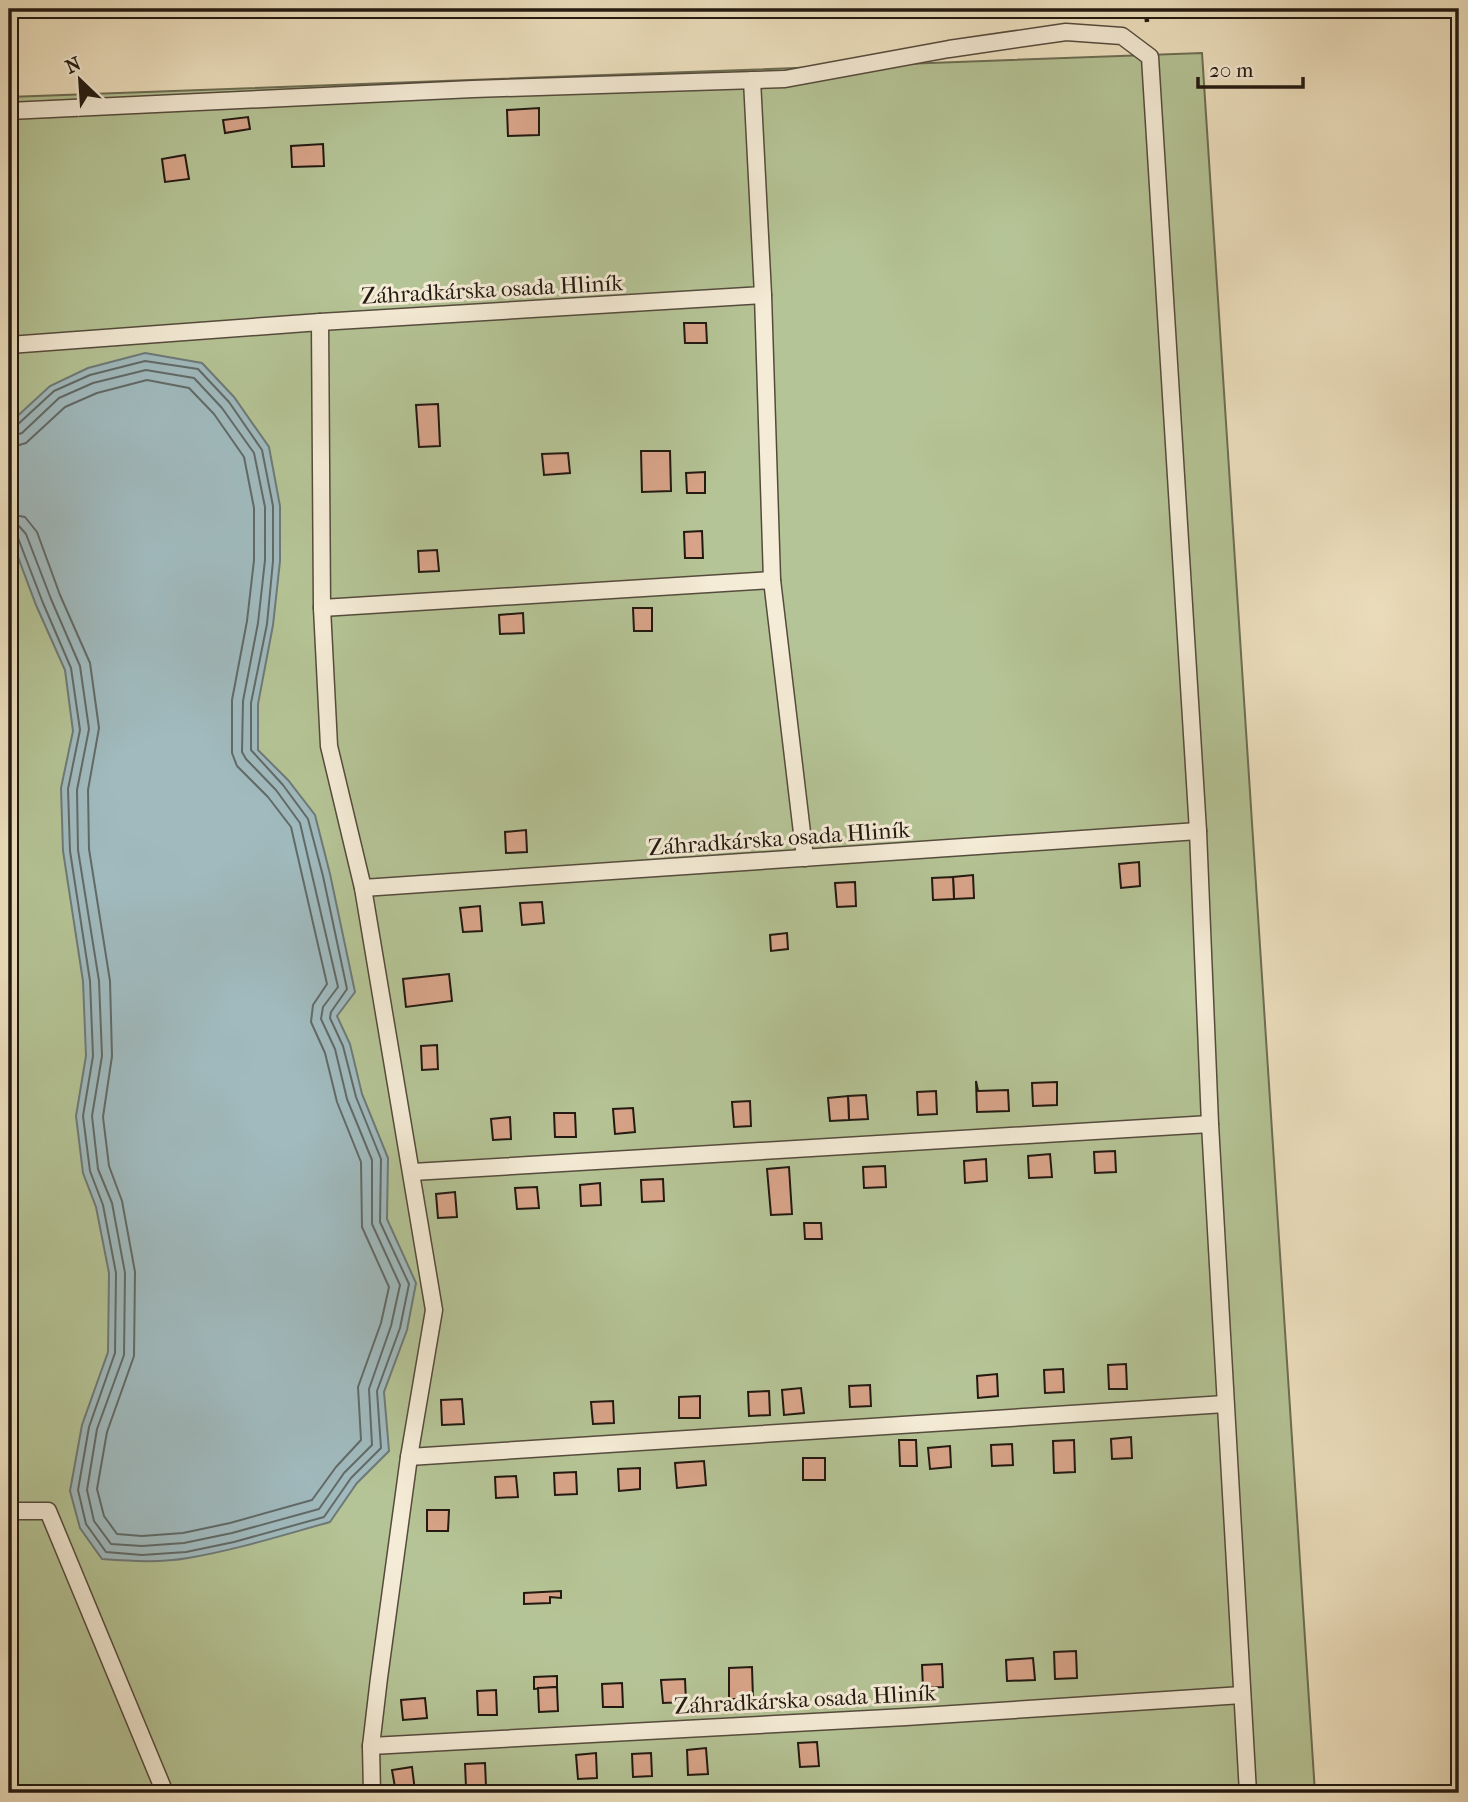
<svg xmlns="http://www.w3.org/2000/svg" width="1468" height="1802" font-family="'IM FELL French Canon',serif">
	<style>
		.green { fill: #b5c496; stroke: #6c6e54; stroke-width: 2 }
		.water { fill: #a0babe; stroke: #6e7a79; stroke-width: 2 }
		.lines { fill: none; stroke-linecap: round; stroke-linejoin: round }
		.shore { stroke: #616a68; stroke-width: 2 }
		.building { fill: #d8a489; stroke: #221911; stroke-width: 2 }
		.lane-casing { stroke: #554b3d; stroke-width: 19 }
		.path { stroke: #221911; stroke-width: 4.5; stroke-dasharray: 5 3.5; stroke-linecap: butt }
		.lane { stroke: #f5ecd7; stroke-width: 16 }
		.labels { text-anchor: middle; stroke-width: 6; stroke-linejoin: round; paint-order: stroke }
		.street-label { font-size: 23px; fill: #221911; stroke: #f5ecd7 }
	</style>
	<rect width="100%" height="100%" fill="#efe2c1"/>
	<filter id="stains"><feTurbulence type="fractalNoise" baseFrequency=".00286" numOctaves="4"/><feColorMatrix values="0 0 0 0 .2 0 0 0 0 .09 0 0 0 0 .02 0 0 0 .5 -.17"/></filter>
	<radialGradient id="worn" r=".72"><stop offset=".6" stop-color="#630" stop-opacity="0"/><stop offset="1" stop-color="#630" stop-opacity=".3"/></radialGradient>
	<!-- green -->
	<path class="green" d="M 1202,53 L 1315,1793 L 9,1793 L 9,97 Z"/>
	<!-- water -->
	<path class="water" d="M 145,353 L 202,363 L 234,397 L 269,447 L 280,506 L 280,561 L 273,625 L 258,704 L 258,750 L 288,780 L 315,815 L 330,874 L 355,992 L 337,1016 L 350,1044 L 362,1094 L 388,1158 L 387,1219 L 416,1283 L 407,1330 L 384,1392 L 389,1451 L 357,1483 L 330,1522 C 283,1535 236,1550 188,1558 C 160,1563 131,1561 102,1559 L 80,1528 L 70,1491 L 82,1425 L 108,1352 L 109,1273 L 96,1207 L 83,1173 L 76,1116 L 86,1056 L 83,981 L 63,851 L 61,788 L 73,731 L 65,670 L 36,605 L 12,541 L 9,522 L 9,431 L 11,422 L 50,386 L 88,368 Z"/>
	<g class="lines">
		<!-- shore -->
		<g class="shore">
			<path d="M 9,428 L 16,426 L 54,391 L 90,375 L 145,361 L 198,369 L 229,402 L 262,450 L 273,506 L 273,561 L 267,624 L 251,703 L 251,750 L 283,785 L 308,819 L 323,876 L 347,989 L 331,1012 L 330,1018 L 343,1046 L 356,1097 L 381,1159 L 380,1222 L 409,1284 L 400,1328 L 377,1391 L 381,1448 L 351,1478 L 324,1517 L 234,1542 L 186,1552 L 142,1555 L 106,1552 L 86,1524 L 78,1490 L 89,1427 L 115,1353 L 116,1273 L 103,1205 L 90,1171 L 83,1116 L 93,1056 L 90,981 L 70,851 L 68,789 L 80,730 L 71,668 L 43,603 L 18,538 L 14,534 L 9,533"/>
			<path d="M 9,437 L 22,433 L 59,398 L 93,383 L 146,370 L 194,378 L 222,408 L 254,453 L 265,507 L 265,560 L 258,623 L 243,701 L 242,752 L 246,759 L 276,790 L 300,823 L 338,987 L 323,1007 L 321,1019 L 335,1049 L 347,1099 L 372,1160 L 372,1224 L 400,1285 L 391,1326 L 369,1389 L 372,1445 L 344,1473 L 319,1509 L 232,1533 L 184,1543 L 142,1546 L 111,1544 L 94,1521 L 87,1490 L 97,1429 L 124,1355 L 125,1273 L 112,1203 L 98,1169 L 92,1116 L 102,1056 L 99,981 L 78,850 L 77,790 L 89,729 L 80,666 L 51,599 L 26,534 L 19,526 L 9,524"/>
			<path d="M 9,448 L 26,443 L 65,407 L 97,393 L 147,380 L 189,388 L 214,414 L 244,457 L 254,508 L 254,560 L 247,621 L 232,700 L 232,753 L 237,766 L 268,797 L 291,827 L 327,984 L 313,1005 L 311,1022 L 325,1053 L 337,1102 L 361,1162 L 362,1227 L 389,1287 L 381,1323 L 358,1387 L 361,1440 L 336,1467 L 312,1500 L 230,1523 L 183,1533 L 142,1536 L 117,1534 L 104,1516 L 97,1489 L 107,1432 L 134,1356 L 135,1272 L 122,1201 L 109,1166 L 103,1117 L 112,1056 L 110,981 L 89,849 L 88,790 L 99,728 L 90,663 L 60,595 L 37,532 L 25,517 L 9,514"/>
		</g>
	</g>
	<!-- building -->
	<g class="building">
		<path d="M 539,108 L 539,135 L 508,136 L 507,110 Z"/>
		<path d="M 248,117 L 250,129 L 225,133 L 223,120 Z"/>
		<path d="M 323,144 L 324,166 L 292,167 L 291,146 Z"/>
		<path d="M 185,155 L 189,179 L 165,182 L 162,159 Z"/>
		<path d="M 684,323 L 706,323 L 707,343 L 685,343 Z"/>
		<path d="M 438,404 L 440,446 L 419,447 L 416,405 Z"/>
		<path d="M 641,451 L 670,451 L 671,491 L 642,492 Z"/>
		<path d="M 568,453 L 570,473 L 544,475 L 542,454 Z"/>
		<path d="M 705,472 L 705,493 L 687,493 L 686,473 Z"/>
		<path d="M 702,531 L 703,558 L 685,558 L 684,532 Z"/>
		<path d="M 437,550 L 439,571 L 419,572 L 418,551 Z"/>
		<path d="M 633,608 L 652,608 L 652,631 L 634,631 Z"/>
		<path d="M 523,613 L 524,633 L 500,634 L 499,615 Z"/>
		<path d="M 526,830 L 527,852 L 506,853 L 505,832 Z"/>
		<path d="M 1139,862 L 1140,886 L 1121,888 L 1119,864 Z"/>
		<path d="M 973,875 L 974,898 L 954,899 L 953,877 Z"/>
		<path d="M 953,877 L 954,899 L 933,900 L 932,878 Z"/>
		<path d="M 855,882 L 856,906 L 837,907 L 835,883 Z"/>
		<path d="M 542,902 L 544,923 L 522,925 L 520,903 Z"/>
		<path d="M 480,906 L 482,931 L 463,932 L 460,908 Z"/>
		<path d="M 787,933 L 788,949 L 771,951 L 770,935 Z"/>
		<path d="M 449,974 L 452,1001 L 406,1007 L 403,979 Z"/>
		<path d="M 437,1045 L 438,1069 L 422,1070 L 421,1046 Z"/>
		<path d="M 976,1081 L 978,1091 L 1008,1090 L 1009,1111 L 977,1112 Z"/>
		<path d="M 1057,1082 L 1057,1105 L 1033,1106 L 1032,1083 Z"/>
		<path d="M 936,1091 L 937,1114 L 918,1115 L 917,1092 Z"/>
		<path d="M 866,1095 L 868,1119 L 849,1120 L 848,1096 Z"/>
		<path d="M 848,1096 L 849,1120 L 830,1121 L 828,1098 Z"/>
		<path d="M 750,1101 L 751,1126 L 734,1127 L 732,1102 Z"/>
		<path d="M 633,1108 L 635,1132 L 615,1134 L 613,1109 Z"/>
		<path d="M 554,1113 L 575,1113 L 576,1137 L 555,1137 Z"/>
		<path d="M 510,1117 L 511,1139 L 493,1140 L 491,1119 Z"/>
		<path d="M 1115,1151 L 1116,1172 L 1095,1173 L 1094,1152 Z"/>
		<path d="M 1050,1154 L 1052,1177 L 1029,1178 L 1028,1156 Z"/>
		<path d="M 986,1159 L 987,1181 L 965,1183 L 964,1161 Z"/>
		<path d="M 885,1166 L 886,1187 L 864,1188 L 863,1167 Z"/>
		<path d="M 789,1167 L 792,1214 L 771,1215 L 767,1169 Z"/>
		<path d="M 663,1179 L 664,1201 L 642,1202 L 641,1180 Z"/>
		<path d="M 600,1183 L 601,1205 L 581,1206 L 580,1185 Z"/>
		<path d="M 537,1187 L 539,1208 L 517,1209 L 515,1188 Z"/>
		<path d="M 455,1192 L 457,1217 L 438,1218 L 436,1194 Z"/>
		<path d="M 804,1223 L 821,1223 L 822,1239 L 805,1239 Z"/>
		<path d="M 1126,1364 L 1127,1389 L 1109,1389 L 1108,1365 Z"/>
		<path d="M 1063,1369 L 1064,1392 L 1045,1393 L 1044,1370 Z"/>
		<path d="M 997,1374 L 998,1396 L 978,1398 L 977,1376 Z"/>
		<path d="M 870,1385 L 871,1406 L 850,1407 L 849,1386 Z"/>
		<path d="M 801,1388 L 804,1413 L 784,1415 L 782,1390 Z"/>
		<path d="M 769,1391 L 770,1415 L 749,1416 L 748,1392 Z"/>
		<path d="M 700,1396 L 700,1418 L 679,1418 L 679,1397 Z"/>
		<path d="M 462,1399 L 464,1424 L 442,1425 L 441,1400 Z"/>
		<path d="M 613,1401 L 614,1423 L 593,1424 L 591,1402 Z"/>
		<path d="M 1131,1437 L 1132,1458 L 1112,1459 L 1111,1439 Z"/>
		<path d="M 899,1440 L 916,1440 L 917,1466 L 900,1466 Z"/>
		<path d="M 1074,1440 L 1075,1472 L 1054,1473 L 1053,1441 Z"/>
		<path d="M 1012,1444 L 1013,1465 L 992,1466 L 991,1445 Z"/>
		<path d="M 950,1446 L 951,1467 L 930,1469 L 928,1448 Z"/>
		<rect x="803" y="1458" width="22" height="22"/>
		<path d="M 704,1461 L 706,1485 L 677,1488 L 675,1463 Z"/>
		<path d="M 640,1468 L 640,1489 L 619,1491 L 618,1469 Z"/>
		<path d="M 576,1472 L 577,1494 L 555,1495 L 554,1473 Z"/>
		<path d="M 516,1476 L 518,1497 L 496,1498 L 495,1477 Z"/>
		<path d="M 427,1510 L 449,1510 L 448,1531 L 427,1531 Z"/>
		<path d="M 561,1591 L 561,1598 L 550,1597 L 550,1603 L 524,1604 L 524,1593 Z"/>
		<path d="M 1076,1651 L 1077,1678 L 1055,1679 L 1054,1652 Z"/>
		<path d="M 1033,1658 L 1035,1680 L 1007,1681 L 1006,1660 Z"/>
		<path d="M 942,1664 L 943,1687 L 923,1688 L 922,1665 Z"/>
		<path d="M 752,1667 L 753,1699 L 729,1699 L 729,1668 Z"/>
		<path d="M 557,1676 L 557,1687 L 534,1689 L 534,1677 Z"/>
		<path d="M 685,1679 L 686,1702 L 663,1703 L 661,1680 Z"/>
		<path d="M 622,1683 L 623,1707 L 603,1707 L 602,1684 Z"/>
		<path d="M 557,1687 L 558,1711 L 539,1712 L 538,1688 Z"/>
		<path d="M 496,1690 L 497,1715 L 478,1715 L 477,1691 Z"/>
		<path d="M 425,1698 L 427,1718 L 403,1720 L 401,1700 Z"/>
		<path d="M 817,1742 L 819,1766 L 800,1767 L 798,1743 Z"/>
		<path d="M 706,1748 L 708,1774 L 688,1775 L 687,1750 Z"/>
		<path d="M 596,1753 L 597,1778 L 578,1779 L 576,1755 Z"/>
		<path d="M 651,1753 L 652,1776 L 633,1777 L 632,1754 Z"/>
		<path d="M 485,1763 L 486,1786 L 466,1787 L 465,1764 Z"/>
		<path d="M 412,1767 L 415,1791 L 396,1793 L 392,1770 Z"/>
	</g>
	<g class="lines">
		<defs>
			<g id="lane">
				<path d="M 9,111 L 473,89 L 785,79 L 949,49 L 1066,32 L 1122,36 L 1150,57 L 1198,831 L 1210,1124 L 1248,1793"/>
				<path d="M 763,295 L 772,580 L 805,858"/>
				<path d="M 320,322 L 322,608 L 329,746 L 363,888 L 434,1310 L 409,1457 L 379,1678 L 371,1746 L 372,1793"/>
				<path d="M 9,345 L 320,322 L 763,295 L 752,80"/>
				<path d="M 322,608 L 772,580"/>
				<path d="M 363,888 L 1198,831"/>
				<path d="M 413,1172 L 1210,1124"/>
				<path d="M 409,1457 L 1225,1404"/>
				<path d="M 9,1511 L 48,1511 L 165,1793"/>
				<path d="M 371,1746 L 906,1717 L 1242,1695"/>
			</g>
		</defs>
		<!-- lane casing -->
		<use href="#lane" class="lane-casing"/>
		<!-- path -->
		<path class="path" d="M 1146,9 L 1147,22"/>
		<!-- lane -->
		<use href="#lane" class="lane"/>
	</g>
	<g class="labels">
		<!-- street labels -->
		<g class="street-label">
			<text transform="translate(492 289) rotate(-3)" y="8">Záhradkárska osada Hliník</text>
			<text transform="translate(779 838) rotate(-4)" y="8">Záhradkárska osada Hliník</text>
			<text transform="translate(805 1699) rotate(-3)" y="8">Záhradkárska osada Hliník</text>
		</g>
	</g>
	<!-- margin -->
	<rect width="1468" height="1802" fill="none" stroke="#efe2c1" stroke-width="35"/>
	<rect x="10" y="10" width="1447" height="1781" fill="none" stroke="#221911" stroke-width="3.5"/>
	<rect x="18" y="18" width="1433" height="1767" fill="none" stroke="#221911" stroke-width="2"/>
	<!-- north arrow -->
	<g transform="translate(80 80) rotate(335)" stroke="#f5ecd7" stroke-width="5" paint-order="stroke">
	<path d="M0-5L12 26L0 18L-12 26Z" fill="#221911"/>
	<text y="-10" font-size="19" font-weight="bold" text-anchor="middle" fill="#221911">N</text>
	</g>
	<!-- scale -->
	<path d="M1198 77v10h105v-10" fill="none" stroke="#221911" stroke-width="3.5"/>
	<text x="1209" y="77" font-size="21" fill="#221911" stroke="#f5ecd7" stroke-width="5" paint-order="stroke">20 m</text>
	<rect width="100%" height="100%" filter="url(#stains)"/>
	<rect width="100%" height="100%" fill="url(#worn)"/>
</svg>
